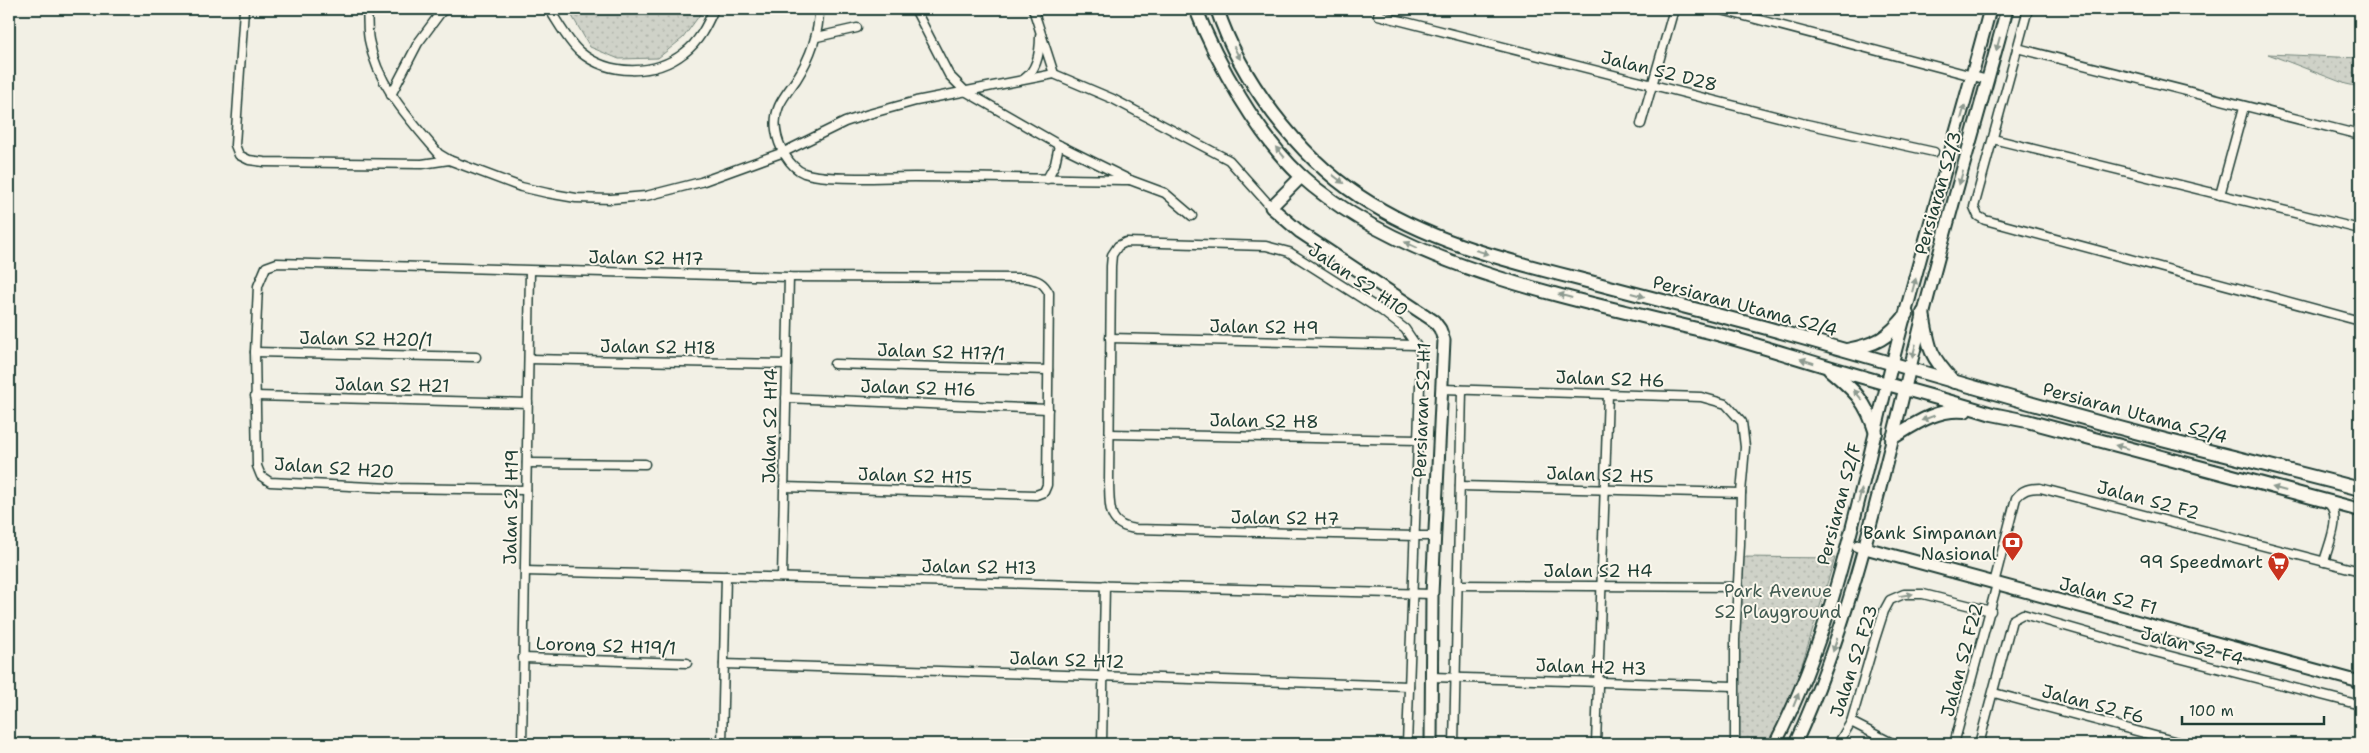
<svg xmlns="http://www.w3.org/2000/svg" width="2369" height="753" font-family="'Shantell Sans',sans-serif">
	<style>
		.grass { fill: url(#grass-dots); stroke: #77887e }
		.lines { fill: none; stroke-linecap: round; stroke-linejoin: round }
		.street-casing { stroke: #1f3d34; stroke-width: 11 }
		.secondary-casing { stroke: #1f3d34; stroke-width: 15 }
		.primary-casing { stroke: #1f3d34; stroke-width: 16 }
		.street { stroke: #fbf7ec; stroke-width: 8 }
		.secondary { stroke: #fbf7ec; stroke-width: 11 }
		.primary { stroke: #fbf7ec; stroke-width: 12 }
		.oneway { fill: #8d9a90 }
		.labels { text-anchor: middle; stroke-width: 4; stroke-linejoin: round; paint-order: stroke }
		.street-label { font-size: 18px; fill: #1f3d34; stroke: #fbf7ec }
		.poi-label { font-size: 18px; fill: #1f3d34; stroke: #fbf7ec; text-anchor: end }
		.park-label { font-size: 18px; fill: #425b52; stroke: #fbf7ec }
	</style>
	<defs>
		<pattern id="grass-dots" width="8" height="8" patternUnits="userSpaceOnUse" patternTransform="scale(1.25)"><rect width="8" height="8" fill="#cfd2c8"/><path d="M2 2h.1M6 6h.1" fill="none" stroke="#b1b5ac" stroke-width="1.8" stroke-linecap="round"/></pattern>
	</defs>
	<rect width="100%" height="100%" fill="#f2f0e5"/>
	<filter id="ink" filterUnits="userSpaceOnUse"><feTurbulence type="fractalNoise" baseFrequency=".02" numOctaves="2"/><feDisplacementMap in="SourceGraphic" scale="10" xChannelSelector="R" yChannelSelector="G"/><feConvolveMatrix kernelMatrix="1 2 1 2 8 2 1 2 1" color-interpolation-filters="sRGB"/></filter>
	<g filter="url(#ink)">
		<!-- grass -->
		<g class="grass">
			<path d="M 568,9 L 704,9 L 683,38 L 658,58 L 619,59 L 590,47 Z"/>
			<path d="M 2268,54 L 2360,58 L 2360,87 L 2346,84 Z"/>
			<path d="M 1741,557 L 1835,558 L 1785,719 L 1772,744 L 1737,744 L 1735,636 Z"/>
		</g>
		<g class="lines">
			<defs>
				<g id="street">
					<path d="M 244,9 L 235,145 L 239,155 L 249,160 L 264,162 L 422,164 L 449,160"/>
					<path d="M 367,9 C 368,19 367,30 369,40 C 377,85 410,120 439,154 L 449,160 L 521,187 L 547,193 L 576,198 L 611,199 L 646,196 L 701,182 L 784,152 L 845,122 L 869,114 L 916,101 L 1054,74 L 1113,99 L 1229,160 L 1271,207"/>
					<path d="M 549,9 C 558,22 568,42 580,52 C 609,76 655,76 684,53 C 699,42 707,25 714,9"/>
					<path d="M 819,9 C 819,34 810,58 796,80 C 784,97 773,108 776,130 C 778,146 789,167 804,173 C 829,181 886,177 914,177 C 986,177 1058,179 1130,180"/>
					<path d="M 915,9 L 949,75 L 965,91 L 1059,145 L 1130,180 L 1165,193 L 1192,216"/>
					<path d="M 1033,9 L 1054,74"/>
					<path d="M 1380,9 L 1378,15 L 1802,123 L 1934,152"/>
					<path d="M 1718,9 L 1988,80"/>
					<path d="M 2028,9 L 1974,207 L 1978,216 L 1985,220 L 2360,321"/>
					<path d="M 817,37 L 857,28"/>
					<path d="M 2017,48 L 2360,135"/>
					<path d="M 1024,79 C 1037,70 1040,52 1040,36"/>
					<path d="M 391,95 L 418,43 L 441,12 L 446,9"/>
					<path d="M 1641,124 L 1674,9"/>
					<path d="M 1993,139 L 2360,229"/>
					<path d="M 1047,179 L 1055,164 L 1059,145"/>
					<path d="M 2220,195 L 2244,107"/>
					<path d="M 1110,338 L 1416,345"/>
					<path d="M 255,352 L 476,357"/>
					<path d="M 529,359 L 787,364"/>
					<path d="M 834,364 L 1048,370"/>
					<path d="M 1442,389 L 1701,397 L 1726,404 L 1742,422 L 1745,447 L 1741,493 L 1740,544 L 1735,640 L 1735,744"/>
					<path d="M 255,396 L 528,403"/>
					<path d="M 786,398 L 1048,409"/>
					<path d="M 1110,434 L 1418,440"/>
					<path d="M 527,463 L 645,464"/>
					<path d="M 1460,486 L 1741,493"/>
					<path d="M 526,490 L 390,488 L 270,482 L 261,476 L 257,466 L 255,352 L 258,286 L 266,267 L 277,263 L 789,277 L 1026,278 C 1038,280 1043,282 1049,293 L 1047,485 L 1044,492 L 1036,495 L 784,487"/>
					<path d="M 2324,562 C 2328,545 2343,516 2328,503"/>
					<path d="M 525,571 L 1432,594"/>
					<path d="M 782,577 L 789,277"/>
					<path d="M 1994,583 L 2016,498 C 2022,490 2029,488 2040,488 L 2360,571"/>
					<path d="M 1459,585 L 1738,587"/>
					<path d="M 523,658 L 687,663"/>
					<path d="M 724,664 L 1409,686"/>
					<path d="M 1431,677 L 1734,686"/>
					<path d="M 1994,693 L 2185,744"/>
					<path d="M 1851,722 L 1894,744"/>
					<path d="M 522,744 L 530,271"/>
					<path d="M 722,744 L 726,576"/>
					<path d="M 1102,744 L 1105,585"/>
					<path d="M 1407,744 L 1421,358 L 1420,351 L 1405,329 L 1382,311 L 1289,252 L 1266,246 L 1126,242 L 1118,246 L 1112,255 L 1111,266 L 1109,483 C 1110,507 1107,526 1136,529 L 1415,536 L 1434,536"/>
					<path d="M 1454,744 L 1462,390"/>
					<path d="M 1596,744 L 1608,394"/>
					<path d="M 1838,744 L 1851,722 L 1875,639 L 1884,611 L 1890,600 L 1904,594 L 1923,594 L 1991,611"/>
					<path d="M 1954,744 L 1997,584"/>
					<path d="M 1979,744 L 2012,620 L 2023,614 L 2155,652 L 2360,705"/>
				</g>
				<g id="secondary">
					<path d="M 1302,176 L 1271,207 L 1300,232 L 1434,321 L 1440,329 L 1444,340 L 1432,594 L 1431,744"/>
					<path d="M 1858,546 L 2360,682"/>
					<path d="M 1775,744 C 1833,632 1857,505 1887,384 C 1918,258 1957,134 1990,9"/>
					<path d="M 1795,744 C 1854,615 1883,473 1918,336 C 1945,226 1978,118 2007,9"/>
				</g>
				<g id="primary">
					<path d="M 1196,9 C 1216,62 1259,137 1300,175 C 1403,269 1580,300 1713,333 C 1751,343 1788,355 1825,366 C 1881,383 1937,397 1992,414 L 2027,421 L 2360,510"/>
					<path d="M 1217,9 C 1240,79 1297,155 1359,196 C 1425,240 1500,259 1575,278 C 1638,295 1700,310 1763,327 C 1887,361 2010,399 2135,432 C 2210,452 2285,469 2360,489"/>
					<path d="M 1923,313 C 1929,349 1929,355 1954,382"/>
					<path d="M 1847,350 C 1877,344 1887,339 1907,314"/>
					<path d="M 1830,370 C 1855,391 1866,401 1876,433"/>
					<path d="M 1892,438 C 1915,424 1937,408 1965,411"/>
				</g>
			</defs>
			<!-- street casing -->
			<use href="#street" class="street-casing"/>
			<!-- secondary casing -->
			<use href="#secondary" class="secondary-casing"/>
			<!-- primary casing -->
			<use href="#primary" class="primary-casing"/>
			<!-- street -->
			<use href="#street" class="street"/>
			<!-- secondary -->
			<use href="#secondary" class="secondary"/>
			<!-- primary -->
			<use href="#primary" class="primary"/>
		</g>
		<!-- one-way arrows -->
		<defs><path id="oneway-solid" d="M-6-.8H1V-3.2L6.5 0L1 3.2V.8H-6Z" transform="scale(1.25)"/></defs>
		<g class="oneway">
			<use href="#oneway-solid" transform="translate(1998 44) rotate(105)"/>
			<use href="#oneway-solid" transform="translate(1237 53) rotate(63)"/>
			<use href="#oneway-solid" transform="translate(1963 112) rotate(-75)"/>
			<use href="#oneway-solid" transform="translate(1280 152) rotate(-130)"/>
			<use href="#oneway-solid" transform="translate(1961 178) rotate(106)"/>
			<use href="#oneway-solid" transform="translate(1338 179) rotate(38)"/>
			<use href="#oneway-solid" transform="translate(1411 245) rotate(-155)"/>
			<use href="#oneway-solid" transform="translate(1482 252) rotate(16)"/>
			<use href="#oneway-solid" transform="translate(1914 285) rotate(-75)"/>
			<use href="#oneway-solid" transform="translate(1638 295) rotate(15)"/>
			<use href="#oneway-solid" transform="translate(1565 296) rotate(-165)"/>
			<use href="#oneway-solid" transform="translate(1914 351) rotate(104)"/>
			<use href="#oneway-solid" transform="translate(1807 361) rotate(-163)"/>
			<use href="#oneway-solid" transform="translate(1858 395) rotate(-130)"/>
			<use href="#oneway-solid" transform="translate(1928 418) rotate(159)"/>
			<use href="#oneway-solid" transform="translate(2122 447) rotate(-165)"/>
			<use href="#oneway-solid" transform="translate(2279 489) rotate(-165)"/>
			<use href="#oneway-solid" transform="translate(1860 496) rotate(-76)"/>
			<use href="#oneway-solid" transform="translate(1906 595) rotate(-9)"/>
			<use href="#oneway-solid" transform="translate(1835 645) rotate(108)"/>
			<use href="#oneway-solid" transform="translate(1796 700) rotate(-68)"/>
		</g>
	</g>
	<!-- icons -->
	<defs>
		<symbol id="bank-pin" viewBox="-11 -11 22 30"><path d="M0 17L-7.5 6A9.5 9.5 0 1 1 7.5 6Z" fill="#c8321e" stroke="#fbf7ec"/><path d="M-6-4H6V4H-6ZM0-2.3a2.3 2.3 0 1 0 0 4.6a2.3 2.3 0 1 0 0-4.6Z" fill="#fff"/></symbol>
		<symbol id="supermarket-pin" viewBox="-11 -11 22 30"><path d="M0 17L-7.5 6A9.5 9.5 0 1 1 7.5 6Z" fill="#c8321e" stroke="#fbf7ec"/><path d="M-6-5.5h2.5l.6 2H6L4.5 2H-2.5L-4.4-4H-6ZM-1.5 3.2a1.3 1.3 0 1 0 .1 0ZM3 3.2a1.3 1.3 0 1 0 .1 0Z" fill="#fff"/></symbol>
	</defs>
	<g fill-rule="evenodd">
		<use href="#bank-pin" x="2000" y="530" width="25" height="34"/>
		<use href="#supermarket-pin" x="2266" y="550" width="25" height="34"/>
	</g>
	<g class="labels">
		<!-- street labels -->
		<g class="street-label">
			<text transform="translate(1659 71) rotate(14)" y="6">Jalan S2 D28</text>
			<text transform="translate(1938 193) rotate(-74)" y="6">Persiaran S2/3</text>
			<text transform="translate(646 258) rotate(1)" y="6">Jalan S2 H17</text>
			<text transform="translate(1358 280) rotate(34)" y="6">Jalan S2 H10</text>
			<text transform="translate(1745 306) rotate(15)" y="6">Persiaran Utama S2/4</text>
			<text transform="translate(1264 327) rotate(1)" y="6">Jalan S2 H9</text>
			<text transform="translate(366 339) rotate(1)" y="6">Jalan S2 H20/1</text>
			<text transform="translate(658 347) rotate(1)" y="6">Jalan S2 H18</text>
			<text transform="translate(941 352) rotate(2)" y="6">Jalan S2 H17/1</text>
			<text transform="translate(1610 379) rotate(2)" y="6">Jalan S2 H6</text>
			<text transform="translate(392 385) rotate(1)" y="6">Jalan S2 H21</text>
			<text transform="translate(918 388) rotate(2)" y="6">Jalan S2 H16</text>
			<text transform="translate(1422 410) rotate(-88)" y="6">Persiaran S2 H1</text>
			<text transform="translate(2135 413) rotate(15)" y="6">Persiaran Utama S2/4</text>
			<text transform="translate(1264 421) rotate(1)" y="6">Jalan S2 H8</text>
			<text transform="translate(770 426) rotate(-89)" y="6">Jalan S2 H14</text>
			<text transform="translate(334 468) rotate(4)" y="6">Jalan S2 H20</text>
			<text transform="translate(1600 475) rotate(2)" y="6">Jalan S2 H5</text>
			<text transform="translate(915 476) rotate(2)" y="6">Jalan S2 H15</text>
			<text transform="translate(2148 500) rotate(15)" y="6">Jalan S2 F2</text>
			<text transform="translate(1839 504) rotate(-75)" y="6">Persiaran S2/F</text>
			<text transform="translate(511 507) rotate(-89)" y="6">Jalan S2 H19</text>
			<text transform="translate(1285 518) rotate(1)" y="6">Jalan S2 H7</text>
			<text transform="translate(979 567) rotate(1)" y="6">Jalan S2 H13</text>
			<text x="1598" y="577">Jalan S2 H4</text>
			<text transform="translate(2108 596) rotate(15)" y="6">Jalan S2 F1</text>
			<text transform="translate(606 646) rotate(2)" y="6">Lorong S2 H19/1</text>
			<text transform="translate(2192 646) rotate(15)" y="6">Jalan S2 F4</text>
			<text transform="translate(1067 660) rotate(2)" y="6">Jalan S2 H12</text>
			<text transform="translate(1962 660) rotate(-75)" y="6">Jalan S2 F22</text>
			<text transform="translate(1854 661) rotate(-72)" y="6">Jalan S2 F23</text>
			<text transform="translate(1591 667) rotate(2)" y="6">Jalan H2 H3</text>
			<text transform="translate(2093 704) rotate(15)" y="6">Jalan S2 F6</text>
		</g>
		<!-- poi labels -->
		<g class="poi-label">
			<text x="1997" y="539">Bank Simpanan<tspan x="1997" dy="21">Nasional</tspan></text>
			<text x="2263" y="568">99 Speedmart</text>
		</g>
		<!-- park labels -->
		<g class="park-label">
			<text x="1778" y="597">Park Avenue<tspan x="1778" dy="21">S2 Playground</tspan></text>
		</g>
	</g>
	<!-- margin -->
	<rect width="2369" height="753" fill="none" stroke="#fbf7ec" stroke-width="30"/>
	<rect x="15" y="15" width="2339" height="723" fill="none" stroke="#1f3d34" stroke-width="2" filter="url(#ink)"/>
	<!-- scale -->
	<path d="M2182 716v8h142v-8" fill="none" stroke="#1f3d34" stroke-width="2.5"/>
	<text x="2189" y="716" font-size="15" fill="#1f3d34" stroke="#fbf7ec" stroke-width="4" paint-order="stroke">100 m</text>
</svg>
